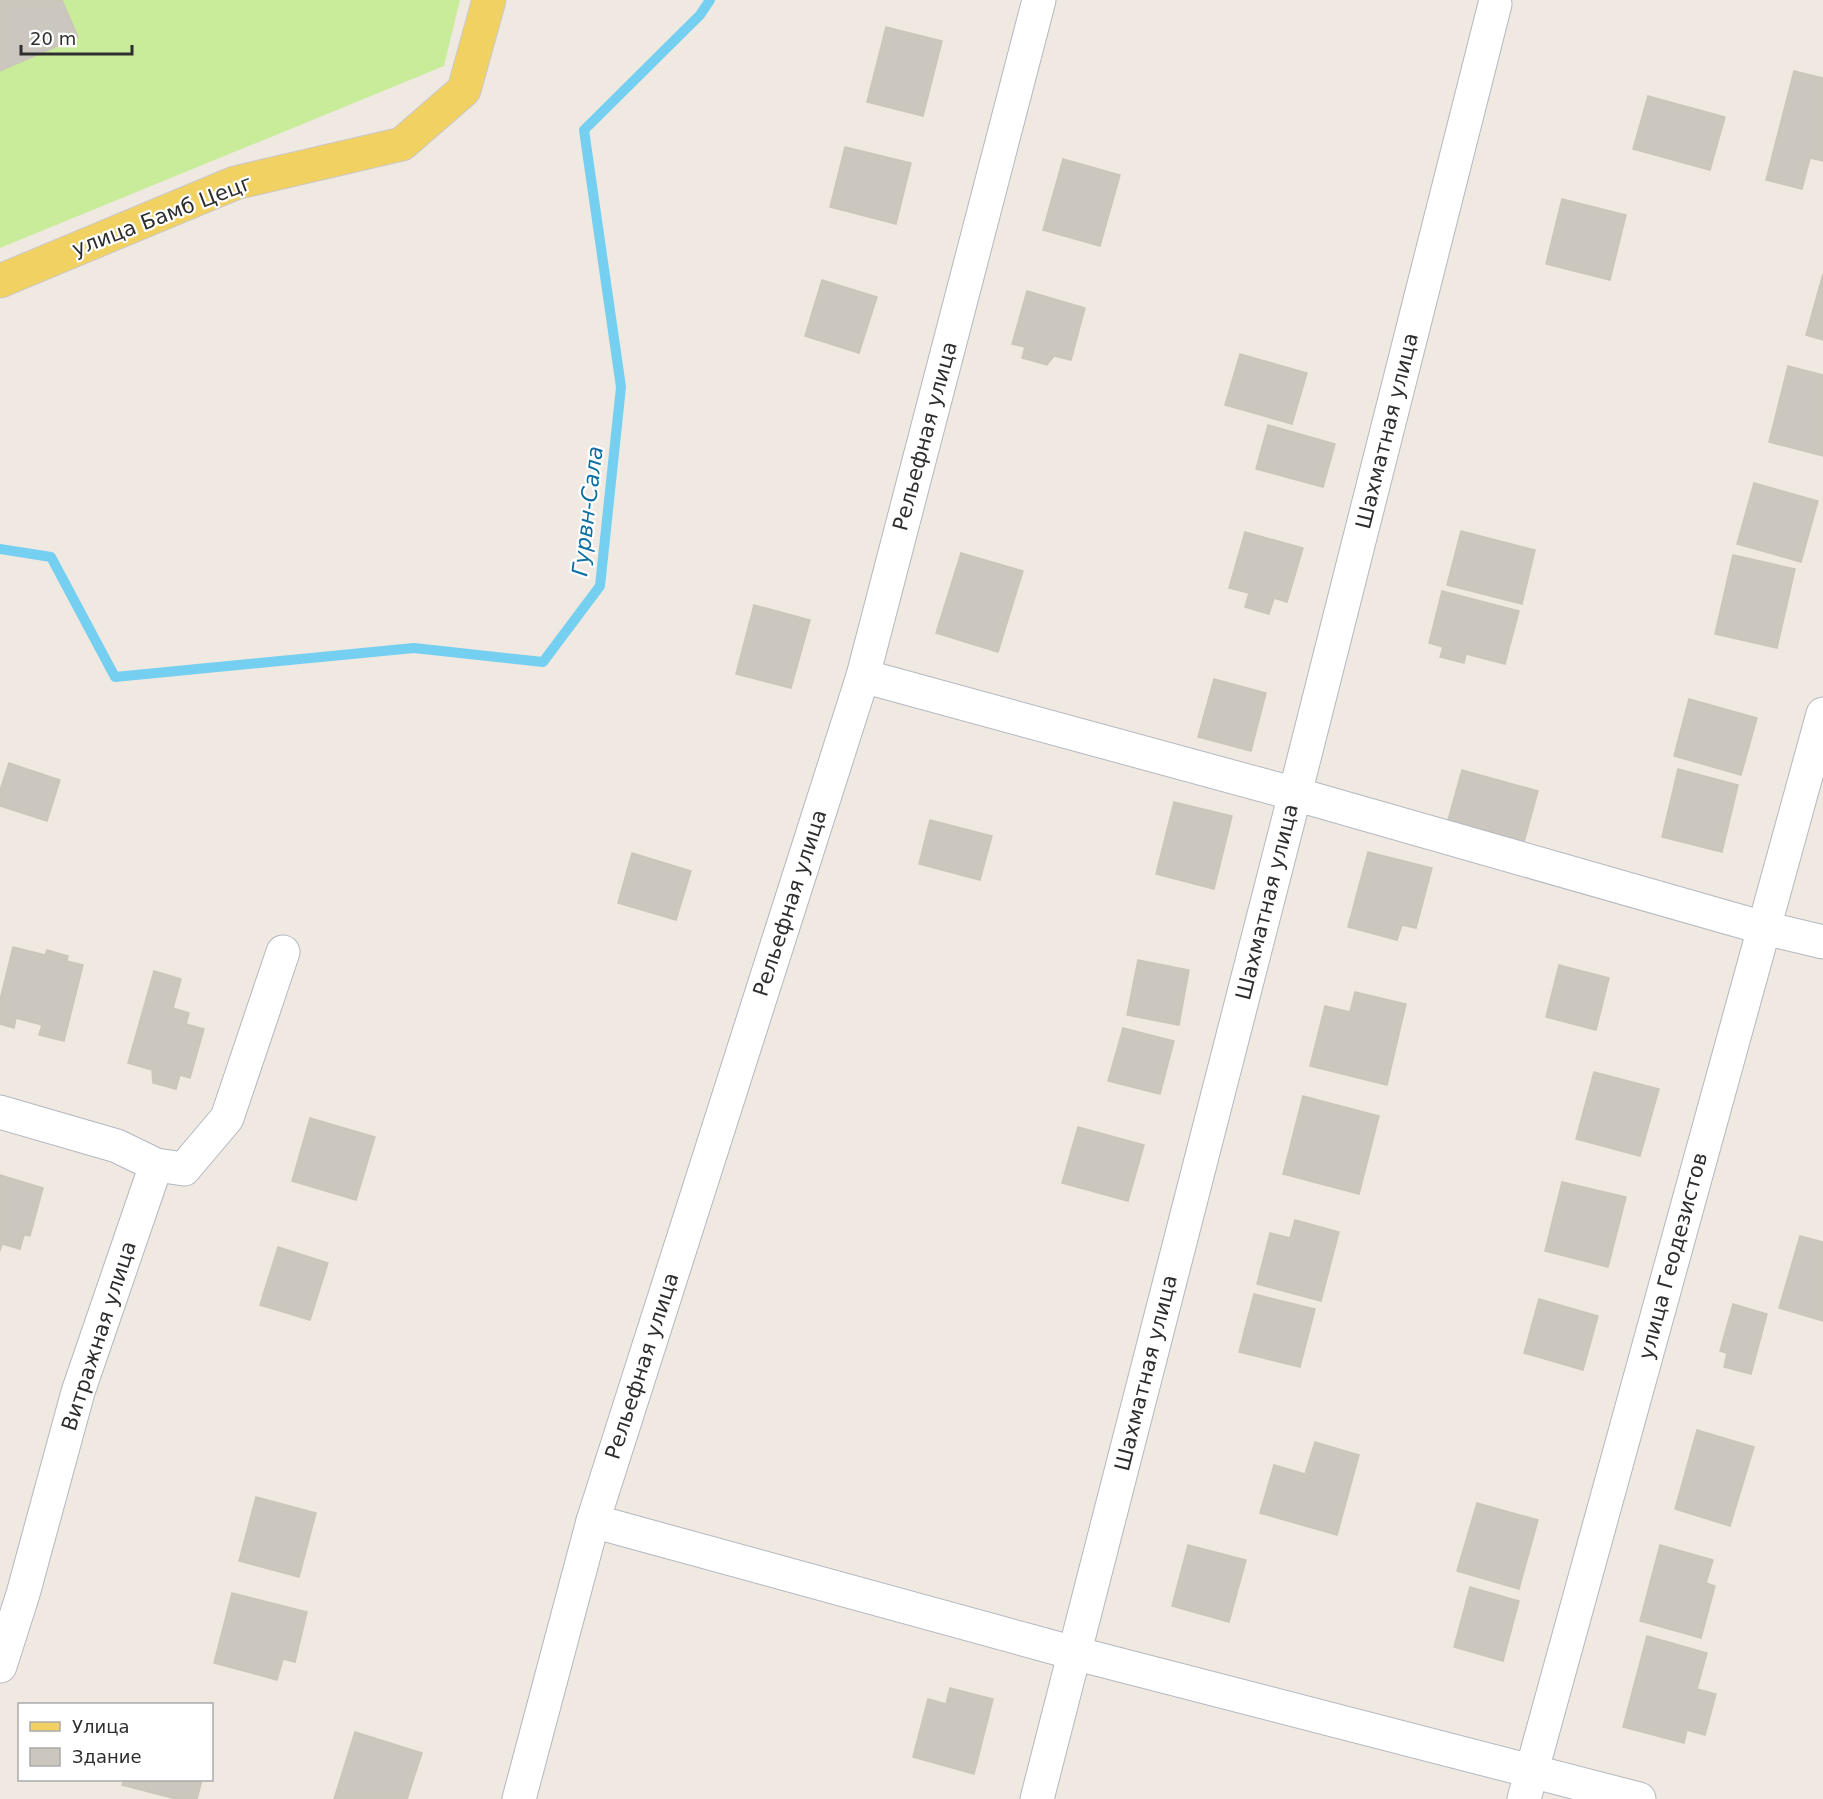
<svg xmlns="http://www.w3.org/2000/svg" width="1823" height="1799" font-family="'DejaVu Sans',sans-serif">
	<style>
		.pitch { fill: #c9ec9a }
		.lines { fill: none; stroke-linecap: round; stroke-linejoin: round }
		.stream { stroke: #75cff0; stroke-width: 10 }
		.building { fill: #cbc7bf; stroke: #cbc5ba; stroke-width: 1.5 }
		.minor-casing { stroke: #b4b7c1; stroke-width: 35 }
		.major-casing { stroke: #c9c9c9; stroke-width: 35 }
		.minor { stroke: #fff; stroke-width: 33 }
		.major { stroke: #f2d163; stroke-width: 33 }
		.labels { text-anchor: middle; stroke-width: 4.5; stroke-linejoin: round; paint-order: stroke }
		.street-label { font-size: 21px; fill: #2e2e2e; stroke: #fff }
		.water-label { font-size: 22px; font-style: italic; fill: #0d6fa3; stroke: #fff }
	</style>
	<rect width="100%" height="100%" fill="#efe9e1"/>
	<!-- pitch -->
	<path class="pitch" d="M 0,0 L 460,0 L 444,66 L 0,248 Z"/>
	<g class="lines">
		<!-- stream -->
		<path class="stream" d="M 0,549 L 51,557 L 115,677 L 414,648 L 543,662 L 600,586 L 621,387 L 584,130 L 700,15 L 710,0"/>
	</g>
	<!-- building -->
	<g class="building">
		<path d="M 0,0 L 62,0 L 78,37 L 0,71 Z"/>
		<path d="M 886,27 L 942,41 L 923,116 L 867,102 Z"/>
		<path d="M 1794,71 L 1823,78 L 1823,161 L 1810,158 L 1802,189 L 1766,180 Z"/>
		<path d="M 1648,96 L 1725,117 L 1710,170 L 1633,149 Z"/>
		<path d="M 845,147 L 911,163 L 896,224 L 830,207 Z"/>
		<path d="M 1063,159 L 1120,175 L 1100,246 L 1043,230 Z"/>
		<path d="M 1562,199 L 1626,215 L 1610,280 L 1546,264 Z"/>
		<path d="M 1823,274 L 1823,340 L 1806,335 Z"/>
		<path d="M 822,280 L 877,297 L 859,353 L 805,336 Z"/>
		<path d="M 1027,291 L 1085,308 L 1071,360 L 1054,356 L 1047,365 L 1022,358 L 1025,347 L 1012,344 Z"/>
		<path d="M 1240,354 L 1307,373 L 1292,424 L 1225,405 Z"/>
		<path d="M 1788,366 L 1823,375 L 1823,456 L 1769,442 Z"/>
		<path d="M 1268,425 L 1335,444 L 1323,487 L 1256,469 Z"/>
		<path d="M 1754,483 L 1818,501 L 1801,562 L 1737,544 Z"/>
		<path d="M 1461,531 L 1535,550 L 1522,604 L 1447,585 Z"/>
		<path d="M 1245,532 L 1303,548 L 1287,602 L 1274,598 L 1269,614 L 1245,607 L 1249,593 L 1229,588 Z"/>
		<path d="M 961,553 L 1023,571 L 998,652 L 936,633 Z"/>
		<path d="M 1733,555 L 1795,569 L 1777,648 L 1715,634 Z"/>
		<path d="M 1442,591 L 1519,611 L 1505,664 L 1466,654 L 1464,663 L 1440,657 L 1443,647 L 1429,643 Z"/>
		<path d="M 754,605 L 810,620 L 791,688 L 736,674 Z"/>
		<path d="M 1214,679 L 1266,693 L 1251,751 L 1198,737 Z"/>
		<path d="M 1689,699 L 1757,718 L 1741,775 L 1674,756 Z"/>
		<path d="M 9,763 L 60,780 L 47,821 L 0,806 L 0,790 Z"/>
		<path d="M 1678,769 L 1738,785 L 1722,852 L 1662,837 Z"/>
		<path d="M 1462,770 L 1538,791 L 1524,842 L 1448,820 Z"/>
		<path d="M 1174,802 L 1232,816 L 1214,889 L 1156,874 Z"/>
		<path d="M 930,820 L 992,836 L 980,880 L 919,864 Z"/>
		<path d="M 1368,852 L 1432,868 L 1416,928 L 1402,925 L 1397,940 L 1348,927 Z"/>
		<path d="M 632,853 L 691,871 L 676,920 L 618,903 Z"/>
		<path d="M 13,947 L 45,955 L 47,950 L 68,956 L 67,961 L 83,965 L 64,1041 L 39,1035 L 42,1025 L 16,1018 L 14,1028 L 0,1024 L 0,1000 Z"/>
		<path d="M 1138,960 L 1189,970 L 1179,1025 L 1127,1015 Z"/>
		<path d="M 1559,965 L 1609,978 L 1596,1030 L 1546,1017 Z"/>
		<path d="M 154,971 L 181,979 L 173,1008 L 189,1013 L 186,1024 L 204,1029 L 190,1078 L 180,1075 L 176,1089 L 153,1083 L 152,1070 L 128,1063 Z"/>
		<path d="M 1355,992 L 1406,1004 L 1387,1085 L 1310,1066 L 1325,1006 L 1350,1012 Z"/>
		<path d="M 1123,1028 L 1174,1041 L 1160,1094 L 1108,1081 Z"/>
		<path d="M 1594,1072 L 1659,1089 L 1640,1156 L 1576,1139 Z"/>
		<path d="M 1303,1096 L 1379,1116 L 1359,1194 L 1283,1174 Z"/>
		<path d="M 310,1118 L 375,1137 L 356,1200 L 292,1181 Z"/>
		<path d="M 1078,1127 L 1144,1145 L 1128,1201 L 1062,1183 Z"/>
		<path d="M 0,1175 L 43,1188 L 30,1236 L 24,1235 L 20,1249 L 2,1244 L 0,1251 Z"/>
		<path d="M 1562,1182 L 1626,1197 L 1608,1267 L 1545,1251 Z"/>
		<path d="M 1295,1220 L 1339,1232 L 1321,1301 L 1257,1284 L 1270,1233 L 1290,1238 Z"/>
		<path d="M 1800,1236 L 1823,1242 L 1823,1321 L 1779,1308 Z"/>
		<path d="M 278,1247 L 328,1263 L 310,1320 L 260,1305 Z"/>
		<path d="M 1254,1294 L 1315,1309 L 1300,1367 L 1239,1352 Z"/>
		<path d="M 1539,1299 L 1598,1316 L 1583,1370 L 1524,1353 Z"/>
		<path d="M 1733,1304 L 1767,1314 L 1751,1374 L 1724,1367 L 1727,1353 L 1720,1351 Z"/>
		<path d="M 1697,1430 L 1754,1447 L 1730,1526 L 1675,1509 Z"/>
		<path d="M 1315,1442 L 1359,1455 L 1337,1535 L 1260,1513 L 1274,1465 L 1305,1474 Z"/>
		<path d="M 256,1497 L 316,1513 L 299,1577 L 239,1561 Z"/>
		<path d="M 1477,1503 L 1538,1520 L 1519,1589 L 1457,1571 Z"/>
		<path d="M 1188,1545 L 1246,1560 L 1229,1622 L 1172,1606 Z"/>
		<path d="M 1660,1545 L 1713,1560 L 1706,1583 L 1715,1586 L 1701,1638 L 1640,1621 Z"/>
		<path d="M 1470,1587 L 1519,1601 L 1503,1661 L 1454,1647 Z"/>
		<path d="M 232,1593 L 307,1612 L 295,1662 L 283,1659 L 277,1680 L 214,1663 Z"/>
		<path d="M 1647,1636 L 1707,1653 L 1697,1689 L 1716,1694 L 1705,1735 L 1687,1730 L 1684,1743 L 1623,1727 Z"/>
		<path d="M 950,1688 L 993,1699 L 974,1774 L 913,1757 L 928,1699 L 946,1704 Z"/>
		<path d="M 355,1732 L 422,1753 L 407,1799 L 334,1799 Z"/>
		<path d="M 124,1780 L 202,1780 L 197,1799 L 176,1799 L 122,1785 Z"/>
	</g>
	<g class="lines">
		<defs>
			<g id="minor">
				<path d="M 863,676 L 1295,794 L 1764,928 L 1823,942"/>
				<path d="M 0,1112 L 117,1146 L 156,1165 L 78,1392 L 23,1594 L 0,1666"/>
				<path d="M 156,1165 L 184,1169 L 227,1118 L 283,952"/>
				<path d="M 593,1521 L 1074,1653 L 1639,1799"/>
				<path d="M 519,1799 L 593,1521 L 863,676 L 1039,0"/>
				<path d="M 1037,1799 L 1295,794 L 1495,4"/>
				<path d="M 1524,1799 L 1823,714"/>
			</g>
			<path id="major" d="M 0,281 L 235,183 L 402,144 L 464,90 L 489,0"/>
		</defs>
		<!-- minor casing -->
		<use href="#minor" class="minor-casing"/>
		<!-- major casing -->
		<use href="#major" class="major-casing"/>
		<!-- minor -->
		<use href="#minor" class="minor"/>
		<!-- major -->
		<use href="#major" class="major"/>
	</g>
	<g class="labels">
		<!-- street labels -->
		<g class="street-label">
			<text transform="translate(162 216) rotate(-21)" y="7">улица Бамб Цецг</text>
			<text transform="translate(1387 431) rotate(-76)" y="7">Шахматная улица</text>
			<text transform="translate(925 436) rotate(-75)" y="7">Рельефная улица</text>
			<text transform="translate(1267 902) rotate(-76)" y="7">Шахматная улица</text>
			<text transform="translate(790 903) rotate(-72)" y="7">Рельефная улица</text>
			<text transform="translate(1673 1256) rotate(-75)" y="7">улица Геодезистов</text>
			<text transform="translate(99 1336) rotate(-72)" y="7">Витражная улица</text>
			<text transform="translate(642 1366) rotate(-72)" y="7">Рельефная улица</text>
			<text transform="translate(1146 1373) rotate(-76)" y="7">Шахматная улица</text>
		</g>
		<!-- water labels -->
		<g class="water-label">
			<text transform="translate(587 511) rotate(-83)" y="8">Гурвн-Сала</text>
		</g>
	</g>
	<!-- legend -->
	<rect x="18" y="1703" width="195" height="78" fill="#ffffff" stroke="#ababab" stroke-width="1.5"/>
	<rect x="30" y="1722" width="30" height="9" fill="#f2d163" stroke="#ababab" stroke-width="1.5"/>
	<text x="72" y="1733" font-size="18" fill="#2e2e2e">Улица</text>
	<rect x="30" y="1748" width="30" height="18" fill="#cbc7bf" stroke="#ababab" stroke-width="1.5"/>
	<text x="72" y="1763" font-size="18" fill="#2e2e2e">Здание</text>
	<!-- scale -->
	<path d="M21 45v9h111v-9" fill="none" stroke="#2e2e2e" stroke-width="3"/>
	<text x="30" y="45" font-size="18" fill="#2e2e2e" stroke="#ffffff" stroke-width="4.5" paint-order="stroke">20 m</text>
</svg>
